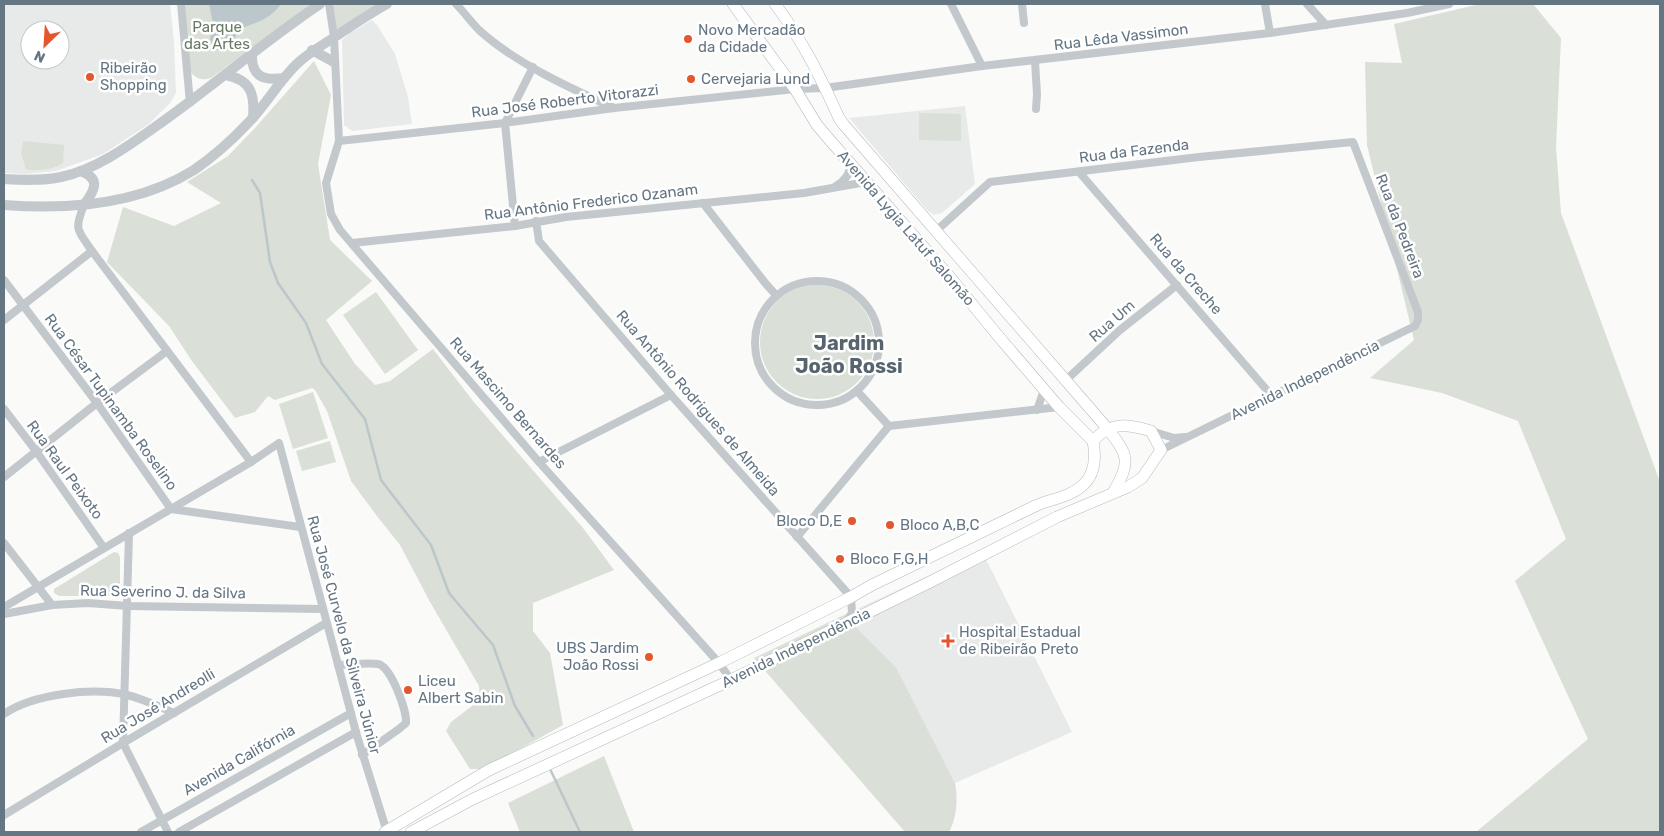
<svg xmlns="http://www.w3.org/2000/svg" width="1664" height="836" font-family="Rubik,sans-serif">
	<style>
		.built { fill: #e8e9e9; fill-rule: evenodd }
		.green { fill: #dadfd7 }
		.water { fill: #bbc7cb }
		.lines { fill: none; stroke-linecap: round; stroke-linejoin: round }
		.stream { stroke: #bbc7cb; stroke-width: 2.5 }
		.secondary-casing { stroke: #b3babf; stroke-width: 12 }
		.minor { stroke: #c3c8cc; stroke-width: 8 }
		.tertiary { stroke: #c3c8cc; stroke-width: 10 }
		.secondary { stroke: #fff; stroke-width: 11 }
		.poi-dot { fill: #e4572e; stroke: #fff; stroke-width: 2 }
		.labels { text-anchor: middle; stroke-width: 5; stroke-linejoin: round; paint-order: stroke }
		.park-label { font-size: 15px; fill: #687a64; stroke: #fff }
		.poi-label { font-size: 15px; fill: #657683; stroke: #fff; text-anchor: start }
		.street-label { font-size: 15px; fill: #657683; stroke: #fff }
		.district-label { font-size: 20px; font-weight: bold; fill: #57646e; stroke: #fff }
	</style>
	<rect width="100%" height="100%" fill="#fafaf8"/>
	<!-- built -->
	<g class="built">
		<path d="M 4,4 L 170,4 L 174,41 L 176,93 L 170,103 L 149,124 L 103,154 L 56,171 L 26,174 L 4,173 ZM 30,30 L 60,30 L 60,60 L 30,60 Z"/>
		<path d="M 372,20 L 377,25 L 395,54 L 408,97 L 412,124 L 352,131 L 344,125 L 342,40 L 350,33 Z"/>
		<path d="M 965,106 L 975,184 L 942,213 L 934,215 L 927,210 L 849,118 Z"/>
		<path d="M 982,551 L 1072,732 L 955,783 L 896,667 L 844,615 Z"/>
	</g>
	<!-- green -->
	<g class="green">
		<path d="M 184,4 L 311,4 L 211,78 C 202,81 196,79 190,71 Z"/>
		<path d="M 329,4 L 390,4 L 334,37 Z"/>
		<path d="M 1480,4 L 1533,4 L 1561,38 L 1556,147 L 1561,213 L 1660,482 L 1660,832 L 1476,832 L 1588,739 L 1515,581 L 1566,539 L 1518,421 L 1442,393 L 1370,378 L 1414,340 L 1367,145 L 1365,62 L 1402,63 L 1394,24 Z"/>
		<path d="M 314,61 L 331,95 L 318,164 L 330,240 L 372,281 L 326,320 L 355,364 L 375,385 L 390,381 L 433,349 L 473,401 L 583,528 L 614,570 L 533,603 L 533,631 L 550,653 L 563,725 L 484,769 L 470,769 L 446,731 L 451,722 L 480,700 L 479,686 L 430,602 L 400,545 L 377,516 L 351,481 L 327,411 L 315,390 L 312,388 L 275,400 L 268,396 L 255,412 L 235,418 L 192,361 L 169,326 L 107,262 L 123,207 L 174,226 L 221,203 L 187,182 L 228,156 L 255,128 Z"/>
		<path d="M 919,113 L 961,114 L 961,141 L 919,140 Z"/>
		<path d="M 23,141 L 64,145 L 63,163 C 55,169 35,172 26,169 L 21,153 Z"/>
		<circle cx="817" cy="342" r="57"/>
		<path d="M 376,292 L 418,350 L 385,374 L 343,315 Z"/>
		<path d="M 313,392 L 328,438 L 293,449 L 279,404 Z"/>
		<path d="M 330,441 L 336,462 L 302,471 L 296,451 Z"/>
		<path d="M 114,552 L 118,553 L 120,557 L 120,590 L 118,594 L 114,596 L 59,596 L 54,593 L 54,589 Z"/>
		<path d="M 844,615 L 896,667 L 955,783 C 958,799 957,817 949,832 L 905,832 L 754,658 Z"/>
		<path d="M 604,756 L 634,832 L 520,832 L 508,803 Z"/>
	</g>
	<!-- water -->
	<path class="water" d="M 209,4 L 281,4 C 271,19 255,23 239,29 C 235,39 230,48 219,51 L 212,46 L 210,38 L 214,28 Z"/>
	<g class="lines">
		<!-- stream -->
		<g class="stream">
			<path d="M 252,180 L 260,193 L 270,262 L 278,283 L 306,323 L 322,364 L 365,419 L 381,480 L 431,545 L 449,593 L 493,645 L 515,706 L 533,736"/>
			<path d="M 551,771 L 580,832"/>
		</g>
		<defs>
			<g id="secondary">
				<path d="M 733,4 L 795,89 L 817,125 L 828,138 L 949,276 L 999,337 L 1059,407 L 1093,441"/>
				<path d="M 775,4 C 803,41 820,76 839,118 L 844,125 L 1107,428 C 1129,456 1131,461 1113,493"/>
				<path d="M 385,832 L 489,770 L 719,663 L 851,597 L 872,585 C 926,559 980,533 1033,507 C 1049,499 1068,498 1082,486 C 1096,474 1096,457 1093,441"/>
				<path d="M 411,832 L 473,799 L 731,680 L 930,582 L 1057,517 L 1128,487 L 1142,478 L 1161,450 L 1151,431 C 1127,424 1111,421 1093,441"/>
			</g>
		</defs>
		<!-- secondary casing -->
		<use href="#secondary" class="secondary-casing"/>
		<!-- minor -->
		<g class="minor">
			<path d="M 181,4 L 190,103"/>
			<path d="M 329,4 L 334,37 L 339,141 L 326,183 L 331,214 L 340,230 L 539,462 L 719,663 L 731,680"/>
			<path d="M 456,4 C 464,12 471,22 479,30 C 515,63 570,88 614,108"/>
			<path d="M 951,4 L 982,66"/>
			<path d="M 1022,4 L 1024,23"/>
			<path d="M 1265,4 L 1270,33"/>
			<path d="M 1307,4 L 1326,25"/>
			<path d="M 1035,61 L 1037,94 L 1036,109"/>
			<path d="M 339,141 L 505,123 L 614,108 L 795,89 L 825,88 L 982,66 L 1270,33 L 1407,13 L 1449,4"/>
			<path d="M 1079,172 L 1271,395"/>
			<path d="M 836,186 C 845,181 850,174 851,164"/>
			<path d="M 703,203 L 766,284 L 776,295"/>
			<path d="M 84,205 C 74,230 77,229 92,251 L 251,462"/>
			<path d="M 536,221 L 539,241 L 671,395 L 851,597 L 852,613 L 845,623"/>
			<path d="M 515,226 L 505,123 L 533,67"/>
			<path d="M 936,231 L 990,182 L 1199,157 L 1353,142 L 1418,312 L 1418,320 L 1415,326 L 1161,450"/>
			<path d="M 352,243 L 515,226 L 566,217 L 804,193 L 866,182"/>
			<path d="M 4,280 L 97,403 L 171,509 L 300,527"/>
			<circle cx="817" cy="343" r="62"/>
			<path d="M 4,320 L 92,251"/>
			<path d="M 1066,380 L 1120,330 L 1177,285"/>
			<path d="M 857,391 L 889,426"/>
			<path d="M 4,409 L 36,451 L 104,548"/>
			<path d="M 1037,410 L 1044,390"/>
			<path d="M 1151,431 L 1174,438 L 1185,437"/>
			<path d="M 539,462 L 671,395"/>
			<path d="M 4,477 L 97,403 L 167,351"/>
			<path d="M 129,533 L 123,743 L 168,832"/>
			<path d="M 797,537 L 889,426 L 1059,407"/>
			<path d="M 4,543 L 52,605"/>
			<path d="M 4,607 L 251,462 L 279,443 L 357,736 L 387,832"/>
			<path d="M 4,614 L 52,605 L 88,603 L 128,606 L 323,609"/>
			<path d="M 338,665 C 350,665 367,662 378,664 C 391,666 407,711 406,723 L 399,729 L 362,755"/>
			<path d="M 4,714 C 33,694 92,687 127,695 C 143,699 158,706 174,713"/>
			<path d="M 4,815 L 123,743 L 326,623"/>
			<path d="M 141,832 L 351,713"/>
			<path d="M 179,832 L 356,732"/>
		</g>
		<!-- tertiary -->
		<g class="tertiary">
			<path d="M 312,50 L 334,62"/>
			<path d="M 252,54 C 251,77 264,81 284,78"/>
			<path d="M 226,75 C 251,80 255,94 253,118"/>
			<path d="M 81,171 C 101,179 95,190 84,205"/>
			<path d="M 4,179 C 22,180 42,181 61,177 C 95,170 127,147 155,127 C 211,88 263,42 320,4"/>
			<path d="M 4,205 C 68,210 138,205 194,170 C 213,157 232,140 248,123 C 267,104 279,80 299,62 C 310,52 323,45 336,36 C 353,25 369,14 387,4"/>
		</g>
		<!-- secondary -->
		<use href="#secondary" class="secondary"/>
	</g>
	<!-- markers -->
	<g class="poi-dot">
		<circle cx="688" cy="39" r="5"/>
		<circle cx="90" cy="77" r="5"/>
		<circle cx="691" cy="79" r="5"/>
		<circle cx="852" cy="521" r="5"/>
		<circle cx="890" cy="525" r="5"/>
		<circle cx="840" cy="559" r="5"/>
		<path d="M945.5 633.5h5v5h5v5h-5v5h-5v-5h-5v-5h5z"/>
		<circle cx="649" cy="657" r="5"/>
		<circle cx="408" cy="690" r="5"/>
	</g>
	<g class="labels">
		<!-- park labels -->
		<g class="park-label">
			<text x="217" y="32">Parque<tspan x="217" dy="17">das Artes</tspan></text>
		</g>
		<!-- poi labels -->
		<g class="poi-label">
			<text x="698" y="35">Novo Mercadão<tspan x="698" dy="17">da Cidade</tspan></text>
			<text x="100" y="73">Ribeirão<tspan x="100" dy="17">Shopping</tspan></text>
			<text x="701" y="84">Cervejaria Lund</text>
			<text x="842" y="526" text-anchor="end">Bloco D,E</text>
			<text x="900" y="530">Bloco A,B,C</text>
			<text x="850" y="564">Bloco F,G,H</text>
			<text x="959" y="637">Hospital Estadual<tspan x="959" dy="17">de Ribeirão Preto</tspan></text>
			<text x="639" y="653" text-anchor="end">UBS Jardim<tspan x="639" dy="17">João Rossi</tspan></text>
			<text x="418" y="686">Liceu<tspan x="418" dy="17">Albert Sabin</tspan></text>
		</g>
		<!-- street labels -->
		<g class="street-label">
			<text transform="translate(1121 37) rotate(-7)" y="5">Rua Lêda Vassimon</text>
			<text transform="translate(565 101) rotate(-7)" y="5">Rua José Roberto Vitorazzi</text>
			<text transform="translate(1134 151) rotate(-7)" y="5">Rua da Fazenda</text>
			<text transform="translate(591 202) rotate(-7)" y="5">Rua Antônio Frederico Ozanam</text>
			<text transform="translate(1400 226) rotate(69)" y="5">Rua da Pedreira</text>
			<text transform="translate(906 228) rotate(49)" y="5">Avenida Lygia Latuf Salomão</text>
			<text transform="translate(1186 274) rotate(49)" y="5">Rua da Creche</text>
			<text transform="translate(1112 321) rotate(-41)" y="5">Rua Um</text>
			<text transform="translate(1305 380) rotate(-26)" y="5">Avenida Independência</text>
			<text transform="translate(111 402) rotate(54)" y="5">Rua César Tupinamba Roselino</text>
			<text transform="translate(508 403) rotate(49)" y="5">Rua Mascimo Bernardes</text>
			<text transform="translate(698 403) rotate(49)" y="5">Rua Antônio Rodrigues de Almeida</text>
			<text transform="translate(65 470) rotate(54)" y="5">Rua Raul Peixoto</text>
			<text transform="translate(163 592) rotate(1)" y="5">Rua Severino J. da Silva</text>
			<text transform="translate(344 635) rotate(75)" y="5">Rua José Curvelo da Silveira Júnior</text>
			<text transform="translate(796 648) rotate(-26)" y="5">Avenida Independência</text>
			<text transform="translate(158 706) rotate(-31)" y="5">Rua José Andreolli</text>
			<text transform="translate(239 760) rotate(-30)" y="5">Avenida Califórnia</text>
		</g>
		<!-- district labels -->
		<g class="district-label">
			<text x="849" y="350">Jardim<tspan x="849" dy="23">João Rossi</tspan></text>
		</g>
	</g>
	<!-- border -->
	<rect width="1664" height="836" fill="none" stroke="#657683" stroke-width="10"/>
	<!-- north arrow -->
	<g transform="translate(45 45) rotate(205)"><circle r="24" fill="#ffffff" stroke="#c1c8cd"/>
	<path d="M0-4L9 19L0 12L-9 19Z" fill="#e4572e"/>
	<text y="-8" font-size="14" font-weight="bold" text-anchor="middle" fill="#657683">N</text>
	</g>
</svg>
